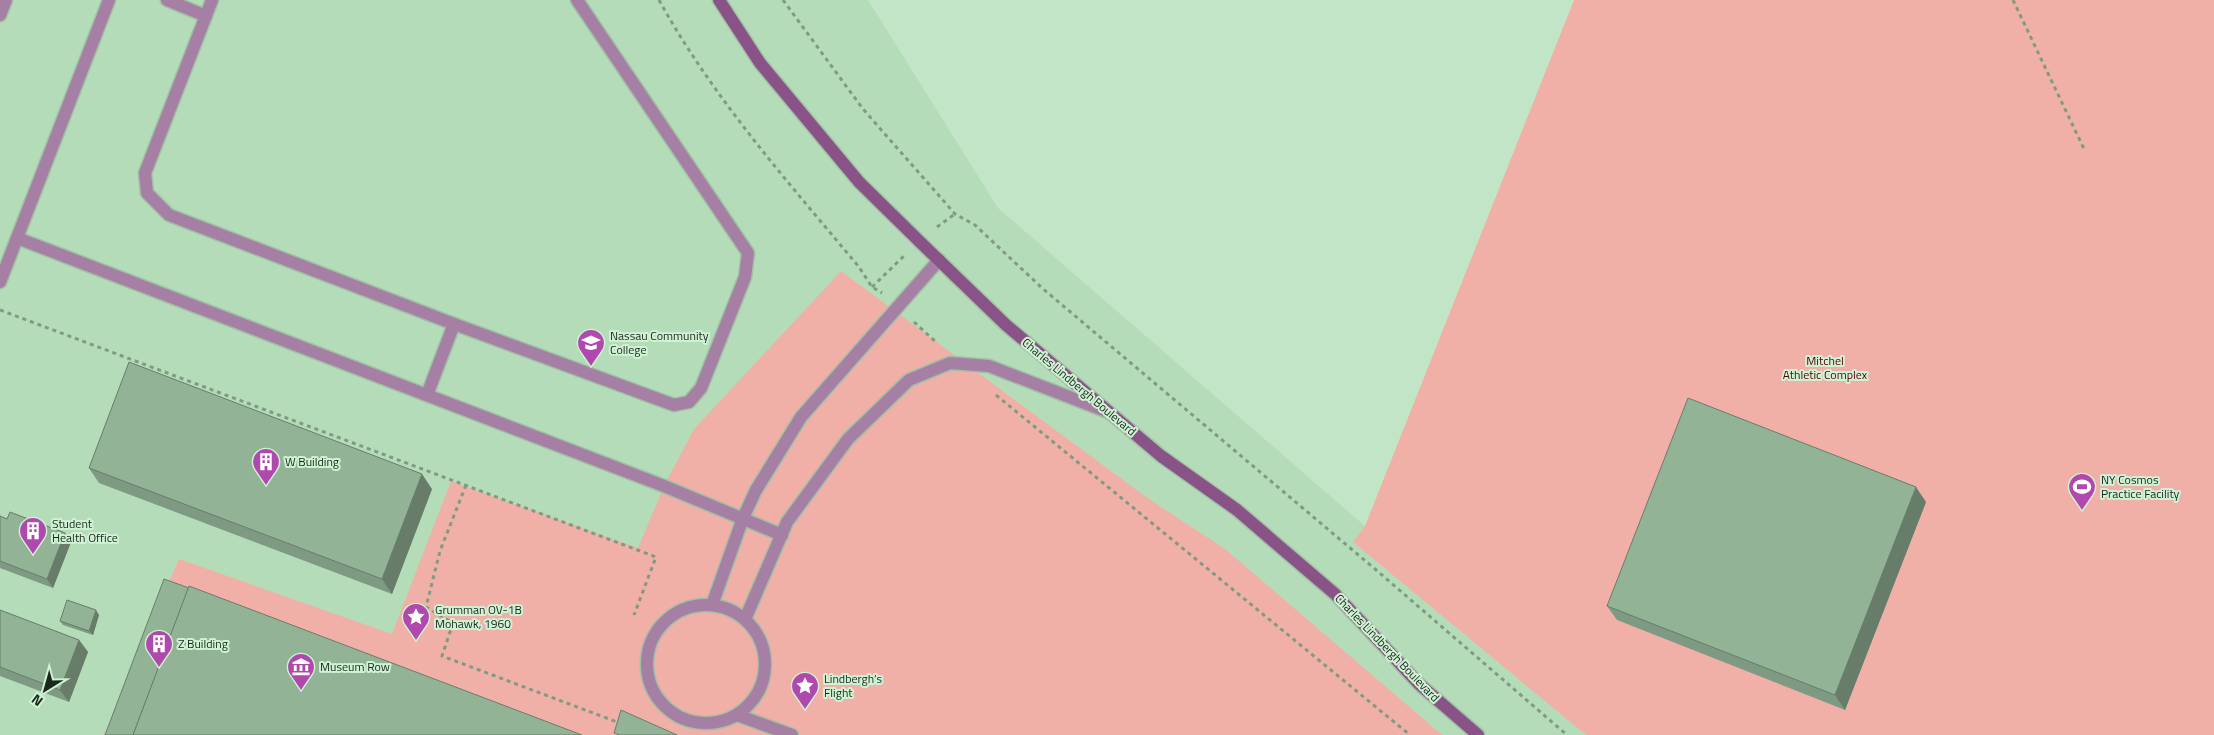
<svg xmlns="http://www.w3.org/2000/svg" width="2214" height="735" font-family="'Titillium Web',sans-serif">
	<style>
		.built { fill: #b4dcb9 }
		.green { fill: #f1b0a7 }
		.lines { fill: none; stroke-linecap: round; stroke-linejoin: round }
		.lane-casing { stroke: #a1bfa5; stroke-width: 15 }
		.street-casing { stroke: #a1bfa5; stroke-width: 15 }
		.secondary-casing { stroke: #a1bfa5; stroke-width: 15 }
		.path { stroke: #809a83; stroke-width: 3; stroke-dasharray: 4 4; stroke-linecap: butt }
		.lane { stroke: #a680a4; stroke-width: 12 }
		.street { stroke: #a680a4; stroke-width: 12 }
		.secondary { stroke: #8a5388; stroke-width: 12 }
		.wall { fill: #7e9a82 }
		.shaded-wall { fill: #677d6a }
		.building { fill: #93b397; stroke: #677d6a }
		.labels { text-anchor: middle; stroke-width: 4; stroke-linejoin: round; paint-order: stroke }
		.poi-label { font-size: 12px; fill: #1a271c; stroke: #d0f2d4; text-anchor: start }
		.park-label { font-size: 12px; fill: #5b0001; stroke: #d0f2d4 }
		.street-label { font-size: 12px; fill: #1a271c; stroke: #d0f2d4 }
	</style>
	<rect width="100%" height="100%" fill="#c3e5c7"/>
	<!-- built -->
	<path class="built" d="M 0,0 L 868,0 L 998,208 L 1606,735 L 0,735 Z"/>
	<!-- green -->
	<g class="green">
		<path d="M 1574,0 L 2214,0 L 2214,735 L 1586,735 L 1353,542 L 1365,526 Z"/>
		<path d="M 841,271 L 1146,497 L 1225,549 L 1442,735 L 104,735 L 179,559 L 392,634 L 451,481 L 638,548 L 664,486 L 694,429 Z"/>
	</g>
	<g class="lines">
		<defs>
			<g id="lane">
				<path d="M 167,0 L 206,16"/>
				<path d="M 212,0 L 145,173 L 147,193 L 169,215 L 454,324 L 674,405 L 689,402 L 701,388 L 745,277 L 748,253 L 577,0"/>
				<path d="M 0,15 L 6,0"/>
				<path d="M 17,238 L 664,486 L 782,535"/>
				<path d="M 427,395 L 454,324"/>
				<circle cx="706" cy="664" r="59"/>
				<path d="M 712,605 L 743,518 L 756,490 L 801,417 L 939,260"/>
				<path d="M 746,617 L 787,522 L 848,439 L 909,380 L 950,363 L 989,366 L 1108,412"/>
			</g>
			<g id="street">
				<path d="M 0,282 L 109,0"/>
				<path d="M 737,715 L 792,735"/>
			</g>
			<path id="secondary" d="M 719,0 L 760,63 L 859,182 L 919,241 L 1006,325 L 1161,456 L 1237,510 L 1335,594 L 1419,684 L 1478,735"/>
		</defs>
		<!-- lane casing -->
		<use href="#lane" class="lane-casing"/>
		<!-- street casing -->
		<use href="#street" class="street-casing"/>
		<!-- secondary casing -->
		<use href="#secondary" class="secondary-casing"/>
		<!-- path -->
		<g class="path">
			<path d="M 659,0 C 713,98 788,182 859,267 L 872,287 L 882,293"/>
			<path d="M 783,0 L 863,109 L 955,214 L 975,225 L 1042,288 L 1375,569 L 1567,735"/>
			<path d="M 2013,0 L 2085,151"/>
			<path d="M 937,227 L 955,214"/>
			<path d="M 872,287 L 904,256"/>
			<path d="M 0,310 L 656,557 L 634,615"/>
			<path d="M 914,322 L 937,343"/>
			<path d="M 996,395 L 1410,735"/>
			<path d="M 466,485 L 440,551 L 426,607 L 453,623 L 442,656 L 617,722"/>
		</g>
		<!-- lane -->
		<use href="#lane" class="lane"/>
		<!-- street -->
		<use href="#street" class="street"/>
		<!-- secondary -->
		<use href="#secondary" class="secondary"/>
	</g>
	<!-- wall -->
	<g class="wall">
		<path d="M 89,468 L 432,489 L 392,594 L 99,483 Z"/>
		<path d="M 1926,502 L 1845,710 L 1617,620 L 1607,606 Z"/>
		<path d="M 0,516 L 7,519 L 65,533 L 71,542 L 53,588 L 0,568 Z"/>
		<path d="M 0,610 L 79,640 L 88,652 L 69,702 L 0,676 Z"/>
		<path d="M 99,615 L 93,635 L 63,625 L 60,621 Z"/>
	</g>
	<!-- shaded-wall -->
	<g class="shaded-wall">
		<path d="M 422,474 L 432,489 L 392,594 L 382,579 Z"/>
		<path d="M 1916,487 L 1926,502 L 1845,710 L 1835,695 Z"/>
		<path d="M 65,533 L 71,542 L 53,588 L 47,579 Z"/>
		<path d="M 96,610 L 99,615 L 93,635 L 89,631 Z"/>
		<path d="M 79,640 L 88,652 L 69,702 L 60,690 Z"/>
	</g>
	<!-- building -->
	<g class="building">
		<path d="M 129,362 L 422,474 L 382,579 L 89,468 Z"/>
		<path d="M 1688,398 L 1916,487 L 1835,695 L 1607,606 Z"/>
		<path d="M 10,512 L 65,533 L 47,579 L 0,561 L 0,516 L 7,519 Z"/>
		<path d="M 164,579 L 189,588 L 133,735 L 105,735 Z"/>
		<path d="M 189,586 L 582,735 L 133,735 Z"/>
		<path d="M 67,600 L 96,610 L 89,631 L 60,621 Z"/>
		<path d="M 0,610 L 79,640 L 60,690 L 0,667 Z"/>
		<path d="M 621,710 L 677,735 L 620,735 L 614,733 Z"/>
	</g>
	<!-- icons -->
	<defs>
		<symbol id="university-pin" viewBox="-11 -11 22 30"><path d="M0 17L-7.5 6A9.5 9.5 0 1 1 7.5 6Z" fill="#af49ad" stroke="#d0f2d4"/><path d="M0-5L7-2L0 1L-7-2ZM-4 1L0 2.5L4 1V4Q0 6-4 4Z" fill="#fff"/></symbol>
		<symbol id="building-pin" viewBox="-11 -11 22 30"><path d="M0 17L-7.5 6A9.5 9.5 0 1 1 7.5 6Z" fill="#af49ad" stroke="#d0f2d4"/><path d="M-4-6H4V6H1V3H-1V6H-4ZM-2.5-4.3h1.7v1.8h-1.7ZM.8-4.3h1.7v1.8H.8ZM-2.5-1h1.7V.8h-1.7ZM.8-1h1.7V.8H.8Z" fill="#fff"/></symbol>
		<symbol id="stadium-pin" viewBox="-11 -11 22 30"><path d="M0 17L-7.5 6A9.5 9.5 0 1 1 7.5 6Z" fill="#af49ad" stroke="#d0f2d4"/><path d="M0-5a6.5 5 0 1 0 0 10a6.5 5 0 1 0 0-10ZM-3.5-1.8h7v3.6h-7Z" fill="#fff"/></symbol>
		<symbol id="sight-pin" viewBox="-11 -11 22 30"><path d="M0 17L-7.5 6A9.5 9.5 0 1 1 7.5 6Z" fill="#af49ad" stroke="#d0f2d4"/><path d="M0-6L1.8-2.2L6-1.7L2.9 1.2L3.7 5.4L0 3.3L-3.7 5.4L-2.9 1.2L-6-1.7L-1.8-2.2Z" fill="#fff"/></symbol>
		<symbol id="museum-pin" viewBox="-11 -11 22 30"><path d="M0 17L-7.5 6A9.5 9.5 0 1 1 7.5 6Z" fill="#af49ad" stroke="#d0f2d4"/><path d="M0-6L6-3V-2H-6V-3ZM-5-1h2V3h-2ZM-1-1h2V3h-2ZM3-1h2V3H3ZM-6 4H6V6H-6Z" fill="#fff"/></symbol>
	</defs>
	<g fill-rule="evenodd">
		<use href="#university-pin" x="575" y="327" width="32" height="43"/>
		<use href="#building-pin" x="250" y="446" width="32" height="43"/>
		<use href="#stadium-pin" x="2066" y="471" width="32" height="43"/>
		<use href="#building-pin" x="17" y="515" width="32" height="43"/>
		<use href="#sight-pin" x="400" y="601" width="32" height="43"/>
		<use href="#building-pin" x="143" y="628" width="32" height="43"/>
		<use href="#museum-pin" x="285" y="651" width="32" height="43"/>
		<use href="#sight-pin" x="789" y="670" width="32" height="43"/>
	</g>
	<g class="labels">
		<!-- poi labels -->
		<g class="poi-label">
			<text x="610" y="340">Nassau Community<tspan x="610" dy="14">College</tspan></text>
			<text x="285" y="466">W Building</text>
			<text x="2101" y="484">NY Cosmos<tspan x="2101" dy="14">Practice Facility</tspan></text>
			<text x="52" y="528">Student<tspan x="52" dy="14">Health Office</tspan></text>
			<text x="435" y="614">Grumman OV-1B<tspan x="435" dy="14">Mohawk, 1960</tspan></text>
			<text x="178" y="648">Z Building</text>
			<text x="320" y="671">Museum Row</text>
			<text x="824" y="683">Lindbergh’s<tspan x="824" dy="14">Flight</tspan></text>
		</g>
		<!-- park labels -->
		<g class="park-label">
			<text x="1825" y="365">Mitchel<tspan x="1825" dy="14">Athletic Complex</tspan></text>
		</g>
		<!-- street labels -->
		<g class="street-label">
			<text transform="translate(1079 387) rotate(40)" y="4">Charles Lindbergh Boulevard</text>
			<text transform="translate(1387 648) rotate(46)" y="4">Charles Lindbergh Boulevard</text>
		</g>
	</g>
	<!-- north arrow -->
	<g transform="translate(45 690) rotate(217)" stroke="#d0f2d4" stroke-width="4" paint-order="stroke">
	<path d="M0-4L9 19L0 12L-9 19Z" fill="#1a271c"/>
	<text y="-8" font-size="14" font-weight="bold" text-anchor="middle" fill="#1a271c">N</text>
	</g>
</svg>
